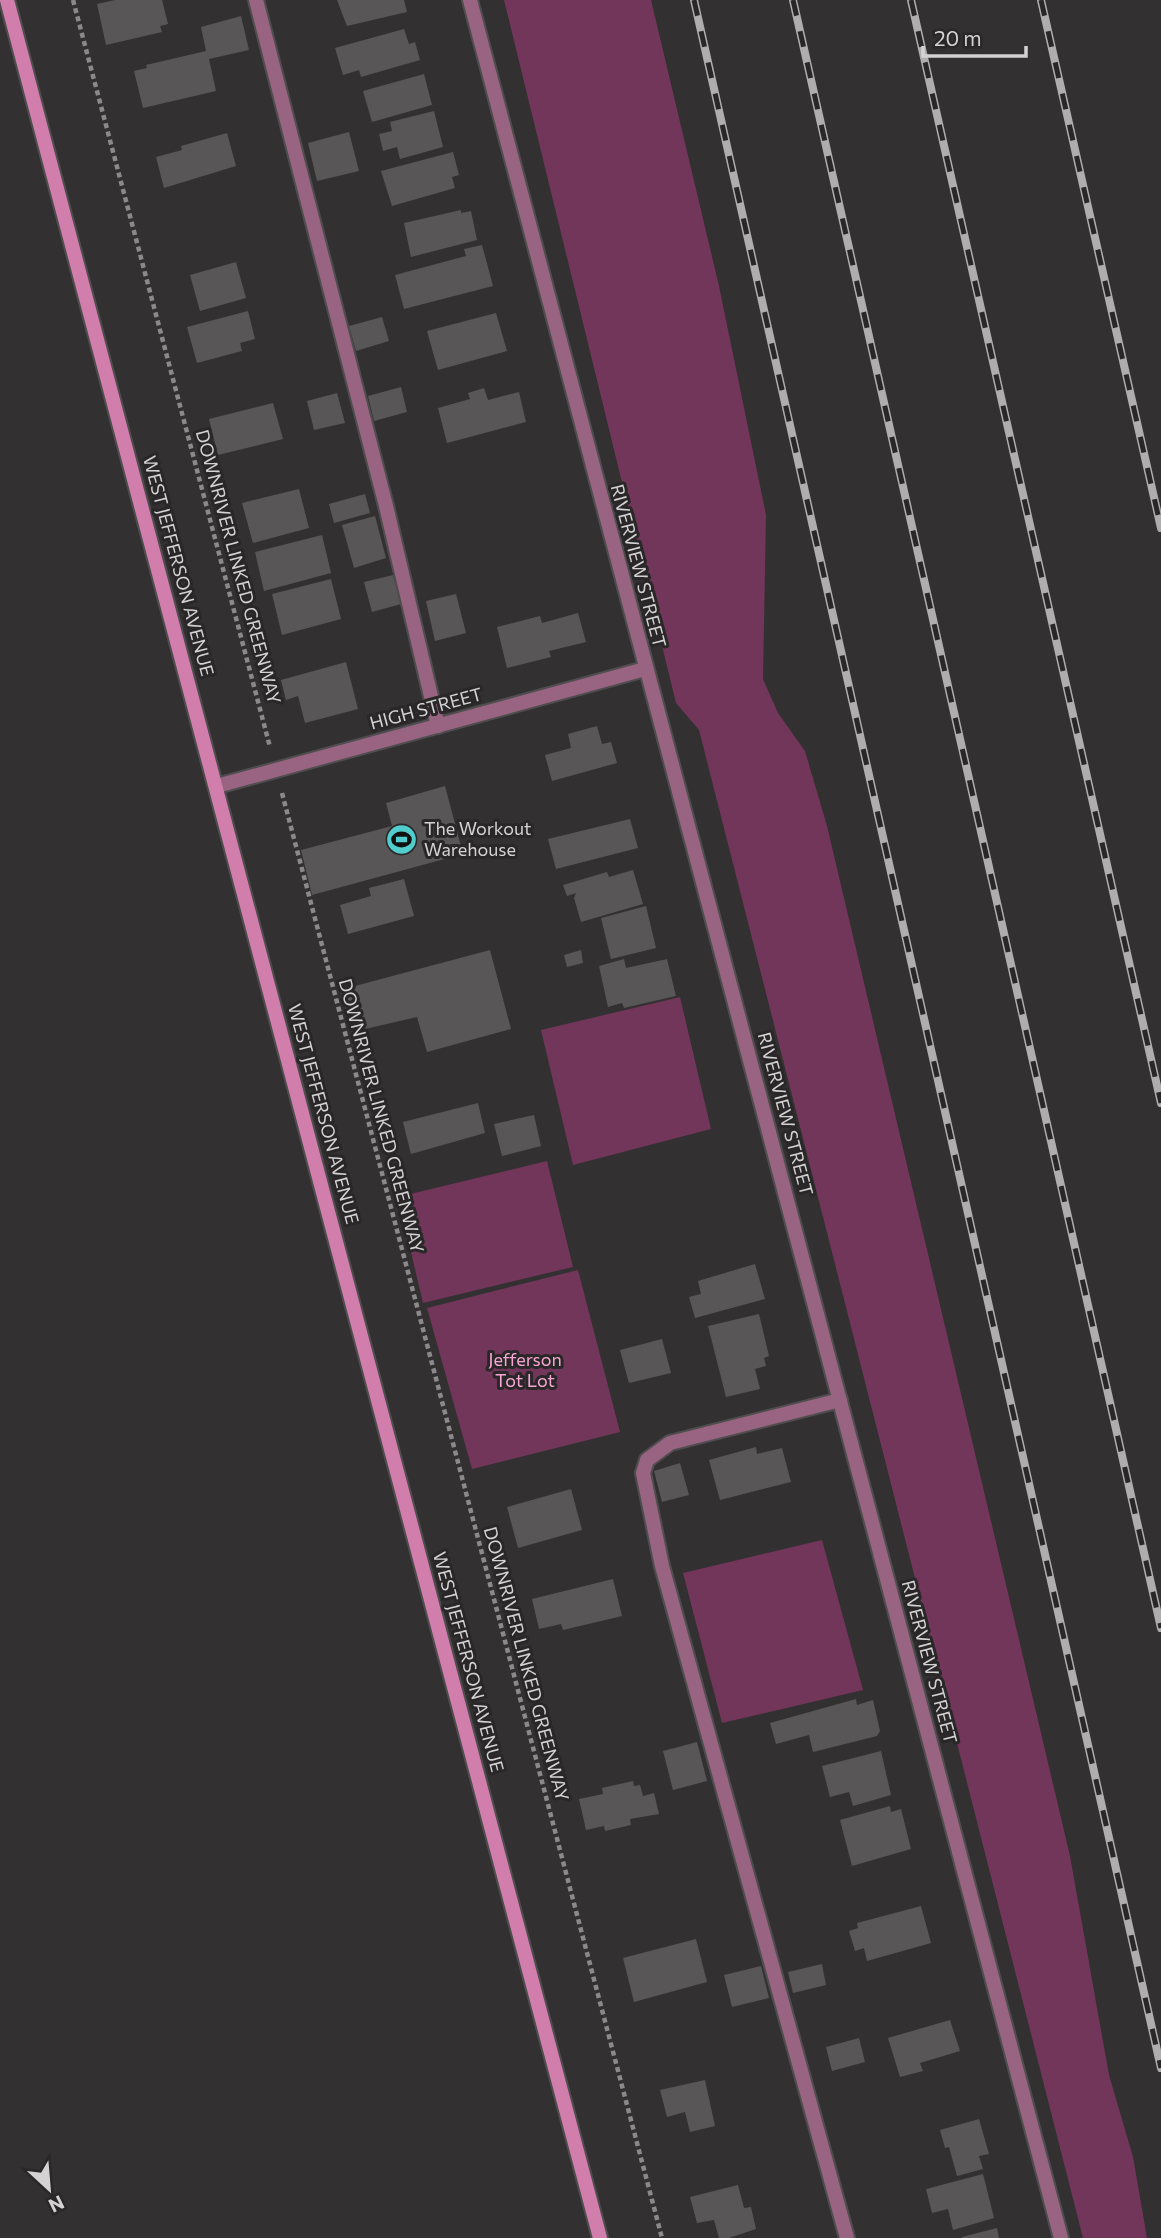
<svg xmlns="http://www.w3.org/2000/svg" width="1161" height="2238" font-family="Commissioner,sans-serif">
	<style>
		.green { fill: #713659 }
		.building { fill: #595657 }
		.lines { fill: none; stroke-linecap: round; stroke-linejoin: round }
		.service-casing { stroke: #504d4f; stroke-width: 18 }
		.minor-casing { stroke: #504d4f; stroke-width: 18 }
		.secondary-casing { stroke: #504d4f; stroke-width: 18 }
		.path { stroke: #8b898a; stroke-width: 4.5; stroke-dasharray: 5 3.5; stroke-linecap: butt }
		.service { stroke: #986481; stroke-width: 14 }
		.minor { stroke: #986481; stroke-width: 14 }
		.secondary { stroke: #d17ead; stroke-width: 14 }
		.rail-casing { stroke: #afadae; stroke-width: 8 }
		.rail { stroke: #292728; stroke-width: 5; stroke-dasharray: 16; stroke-linecap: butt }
		.labels { text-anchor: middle; stroke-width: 6; stroke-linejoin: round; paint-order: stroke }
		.street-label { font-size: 18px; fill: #d4d2d3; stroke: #292728 }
		.poi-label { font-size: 18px; fill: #d4d2d3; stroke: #292728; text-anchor: start }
		.park-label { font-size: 18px; fill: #f9a5d3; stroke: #292728 }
	</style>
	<rect width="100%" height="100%" fill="#333032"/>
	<!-- green -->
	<g class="green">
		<path d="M 504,0 L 651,0 L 719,286 L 766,515 L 763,679 L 778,713 L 805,751 L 827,826 L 1070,1856 L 1109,2075 L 1133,2157 L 1147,2238 L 1083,2238 L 699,730 L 676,703 Z"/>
		<path d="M 680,997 L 711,1129 L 573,1165 L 541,1030 Z"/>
		<path d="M 547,1161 L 573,1267 L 423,1303 L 398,1197 Z"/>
		<path d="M 578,1270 L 620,1432 L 472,1469 L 427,1308 Z"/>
		<path d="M 822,1540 L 863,1690 L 722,1723 L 683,1573 Z"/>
	</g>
	<!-- building -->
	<g class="building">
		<path d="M 115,0 L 162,0 L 168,24 L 160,26 L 162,32 L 106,45 L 97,4 Z"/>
		<path d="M 337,0 L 404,0 L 407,12 L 347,26 Z"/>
		<path d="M 241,16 L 249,50 L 209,59 L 216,91 L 143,108 L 134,71 L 147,68 L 146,65 L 206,51 L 201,27 Z"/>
		<path d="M 404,29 L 409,44 L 415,42 L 420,60 L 361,77 L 359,70 L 343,75 L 335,48 Z"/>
		<path d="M 424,74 L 432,105 L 372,122 L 363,91 Z"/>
		<path d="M 434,111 L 443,147 L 400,159 L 397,147 L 383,151 L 379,134 L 392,131 L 390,122 Z"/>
		<path d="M 349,132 L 359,171 L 317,181 L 308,143 Z"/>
		<path d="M 227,133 L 236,166 L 164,188 L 156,157 L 182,150 L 181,146 Z"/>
		<path d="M 453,152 L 459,175 L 452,177 L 455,188 L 392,206 L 381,171 Z"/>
		<path d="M 461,210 L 461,213 L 471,211 L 477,240 L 411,257 L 404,223 Z"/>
		<path d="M 482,245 L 493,286 L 404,309 L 395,275 L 466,256 L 464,249 Z"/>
		<path d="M 236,262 L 246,298 L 200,311 L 190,275 Z"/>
		<path d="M 248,311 L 255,339 L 240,343 L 242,351 L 197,363 L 187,327 Z"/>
		<path d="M 496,313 L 507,351 L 438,370 L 427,331 Z"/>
		<path d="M 382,317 L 389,341 L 356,351 L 349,326 Z"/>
		<path d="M 401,387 L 407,412 L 374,421 L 368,396 Z"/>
		<path d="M 484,388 L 488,400 L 519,392 L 526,422 L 447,443 L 438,408 L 470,399 L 468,393 Z"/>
		<path d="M 337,393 L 345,423 L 314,430 L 307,401 Z"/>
		<path d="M 273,403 L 283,439 L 218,455 L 209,419 Z"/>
		<path d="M 299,489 L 309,528 L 253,543 L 242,503 Z"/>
		<path d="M 365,494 L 370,513 L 334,523 L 329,504 Z"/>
		<path d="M 375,516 L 386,558 L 354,568 L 342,525 Z"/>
		<path d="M 322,535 L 331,573 L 264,591 L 255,552 Z"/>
		<path d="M 393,575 L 401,604 L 372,612 L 364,582 Z"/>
		<path d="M 331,579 L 341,619 L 282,635 L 272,594 Z"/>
		<path d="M 456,594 L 466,633 L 435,641 L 426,601 Z"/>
		<path d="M 578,613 L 586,642 L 549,651 L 551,657 L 507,668 L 497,627 L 540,616 L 542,623 Z"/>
		<path d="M 346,662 L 358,709 L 305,723 L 298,696 L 286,700 L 281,680 Z"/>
		<path d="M 597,726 L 602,744 L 611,742 L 617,763 L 552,781 L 545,755 L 571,748 L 568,734 Z"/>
		<path d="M 445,786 L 463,854 L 312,895 L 301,850 L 392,826 L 386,803 Z"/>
		<path d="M 630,819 L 638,848 L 556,869 L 548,839 Z"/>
		<path d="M 633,870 L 643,904 L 581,922 L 574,898 L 576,893 L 567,896 L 563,885 L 607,872 L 609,877 Z"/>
		<path d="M 404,879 L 414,916 L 348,934 L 340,905 L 371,896 L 369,888 Z"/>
		<path d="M 646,906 L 656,948 L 611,959 L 601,918 Z"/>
		<path d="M 490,950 L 511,1029 L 427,1052 L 417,1017 L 352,1032 L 340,990 Z"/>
		<path d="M 581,950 L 583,963 L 567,967 L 564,955 Z"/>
		<path d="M 624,959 L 626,968 L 667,959 L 676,996 L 624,1008 L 622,1003 L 608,1007 L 599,966 Z"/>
		<path d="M 478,1103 L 485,1133 L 411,1154 L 403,1122 Z"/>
		<path d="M 534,1115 L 541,1146 L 502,1156 L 494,1124 Z"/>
		<path d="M 755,1264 L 765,1299 L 695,1318 L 689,1297 L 701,1294 L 698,1281 Z"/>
		<path d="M 759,1314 L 769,1356 L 764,1358 L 766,1366 L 755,1369 L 760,1389 L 726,1397 L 708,1326 Z"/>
		<path d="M 662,1339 L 671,1373 L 629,1383 L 620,1350 Z"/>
		<path d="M 756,1447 L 757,1454 L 782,1448 L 791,1482 L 720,1500 L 709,1460 Z"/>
		<path d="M 680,1463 L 689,1495 L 662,1502 L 654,1471 Z"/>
		<path d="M 571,1489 L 582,1530 L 518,1548 L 507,1507 Z"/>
		<path d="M 613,1579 L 622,1616 L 563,1630 L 561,1624 L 539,1629 L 532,1599 Z"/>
		<path d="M 856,1699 L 857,1705 L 873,1700 L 880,1731 L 877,1736 L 813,1752 L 809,1735 L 776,1744 L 770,1723 Z"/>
		<path d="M 697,1742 L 707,1781 L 673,1790 L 663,1751 Z"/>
		<path d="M 881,1751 L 891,1795 L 853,1806 L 849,1792 L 830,1797 L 822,1766 Z"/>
		<path d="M 633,1781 L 634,1786 L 640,1785 L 643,1796 L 654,1793 L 659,1814 L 630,1819 L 631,1825 L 605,1831 L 604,1826 L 586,1830 L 579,1799 L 603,1794 L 602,1788 Z"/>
		<path d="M 890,1806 L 891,1812 L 901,1809 L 911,1849 L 852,1866 L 840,1820 Z"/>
		<path d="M 921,1906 L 931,1943 L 867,1961 L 864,1948 L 855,1951 L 849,1931 L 858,1928 L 857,1923 Z"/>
		<path d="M 696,1939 L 707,1982 L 634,2002 L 623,1958 Z"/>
		<path d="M 822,1964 L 826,1985 L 793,1993 L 788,1972 Z"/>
		<path d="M 761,1966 L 769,1998 L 732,2007 L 724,1975 Z"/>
		<path d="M 950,2020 L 960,2051 L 920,2063 L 923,2071 L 900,2077 L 888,2038 Z"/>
		<path d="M 859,2038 L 865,2062 L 832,2071 L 826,2047 Z"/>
		<path d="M 705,2080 L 715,2126 L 690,2132 L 685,2112 L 667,2117 L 660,2090 Z"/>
		<path d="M 979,2119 L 989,2154 L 979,2156 L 983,2169 L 957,2176 L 949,2147 L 945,2148 L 940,2130 Z"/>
		<path d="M 983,2174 L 994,2218 L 953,2230 L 948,2209 L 932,2213 L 926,2189 Z"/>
		<path d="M 738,2185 L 744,2208 L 751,2207 L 756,2229 L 729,2238 L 719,2238 L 714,2220 L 697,2223 L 690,2197 Z"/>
		<path d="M 997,2228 L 999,2238 L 962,2238 L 962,2237 Z"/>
	</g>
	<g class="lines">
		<defs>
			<g id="service">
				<path d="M 256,0 L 386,506 L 438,726"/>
				<path d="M 840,1400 L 670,1443 L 647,1460 L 643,1473 L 662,1566 L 847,2238"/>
			</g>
			<g id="minor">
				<path d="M 470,0 L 1061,2238"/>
				<path d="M 217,786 L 645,669"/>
			</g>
			<path id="secondary" d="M 7,0 L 600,2238"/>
		</defs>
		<!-- service casing -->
		<use href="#service" class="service-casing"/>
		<!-- minor casing -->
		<use href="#minor" class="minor-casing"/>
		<!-- secondary casing -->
		<use href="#secondary" class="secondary-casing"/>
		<!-- path -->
		<g class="path">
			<path d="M 73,0 L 270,747"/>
			<path d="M 282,793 L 662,2238"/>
		</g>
		<!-- service -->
		<use href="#service" class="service"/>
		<!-- minor -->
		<use href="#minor" class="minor"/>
		<!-- secondary -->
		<use href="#secondary" class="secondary"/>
		<defs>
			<g id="rail">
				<path d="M 694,0 L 1161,2068"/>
				<path d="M 793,0 L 1161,1628"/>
				<path d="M 911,0 L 1161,1103"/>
				<path d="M 1041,0 L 1161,528"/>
			</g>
		</defs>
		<!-- rail casing -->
		<use href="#rail" class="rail-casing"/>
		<!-- rail -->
		<use href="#rail" class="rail"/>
	</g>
	<!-- icons -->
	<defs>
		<symbol id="stadium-disc" viewBox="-11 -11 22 22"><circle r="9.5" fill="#52cdce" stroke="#292728"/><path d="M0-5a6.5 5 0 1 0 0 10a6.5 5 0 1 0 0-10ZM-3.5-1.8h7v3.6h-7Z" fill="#111"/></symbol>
	</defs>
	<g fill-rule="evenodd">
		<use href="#stadium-disc" x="384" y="822" width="35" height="35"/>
	</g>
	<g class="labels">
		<!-- street labels -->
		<g class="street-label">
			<text transform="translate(178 566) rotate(75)" y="6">WEST JEFFERSON AVENUE</text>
			<text transform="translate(638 566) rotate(75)" y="6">RIVERVIEW STREET</text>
			<text transform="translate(238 567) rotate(75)" y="6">DOWNRIVER LINKED GREENWAY</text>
			<text transform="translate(426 709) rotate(-15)" y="6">HIGH STREET</text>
			<text transform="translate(323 1114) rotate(75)" y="6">WEST JEFFERSON AVENUE</text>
			<text transform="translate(785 1114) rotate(75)" y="6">RIVERVIEW STREET</text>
			<text transform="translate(381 1116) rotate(75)" y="6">DOWNRIVER LINKED GREENWAY</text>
			<text transform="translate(468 1662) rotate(75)" y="6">WEST JEFFERSON AVENUE</text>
			<text transform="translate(929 1662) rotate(75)" y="6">RIVERVIEW STREET</text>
			<text transform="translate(526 1664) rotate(75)" y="6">DOWNRIVER LINKED GREENWAY</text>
		</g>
		<!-- poi labels -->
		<g class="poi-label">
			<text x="424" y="835">The Workout<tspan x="424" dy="21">Warehouse</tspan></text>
		</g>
		<!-- park labels -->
		<g class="park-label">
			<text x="525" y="1366">Jefferson<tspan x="525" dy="21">Tot Lot</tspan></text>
		</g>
	</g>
	<!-- north arrow -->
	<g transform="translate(49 2189) rotate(154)" stroke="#292728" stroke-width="5" paint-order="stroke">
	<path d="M0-5L12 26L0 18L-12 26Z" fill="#d4d2d3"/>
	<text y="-10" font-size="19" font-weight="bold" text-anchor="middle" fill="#d4d2d3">N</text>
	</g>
	<!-- scale -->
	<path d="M923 46v10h103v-10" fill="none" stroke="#d4d2d3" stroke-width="3.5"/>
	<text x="934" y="46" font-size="21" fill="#d4d2d3" stroke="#292728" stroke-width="5" paint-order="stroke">20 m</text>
</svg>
